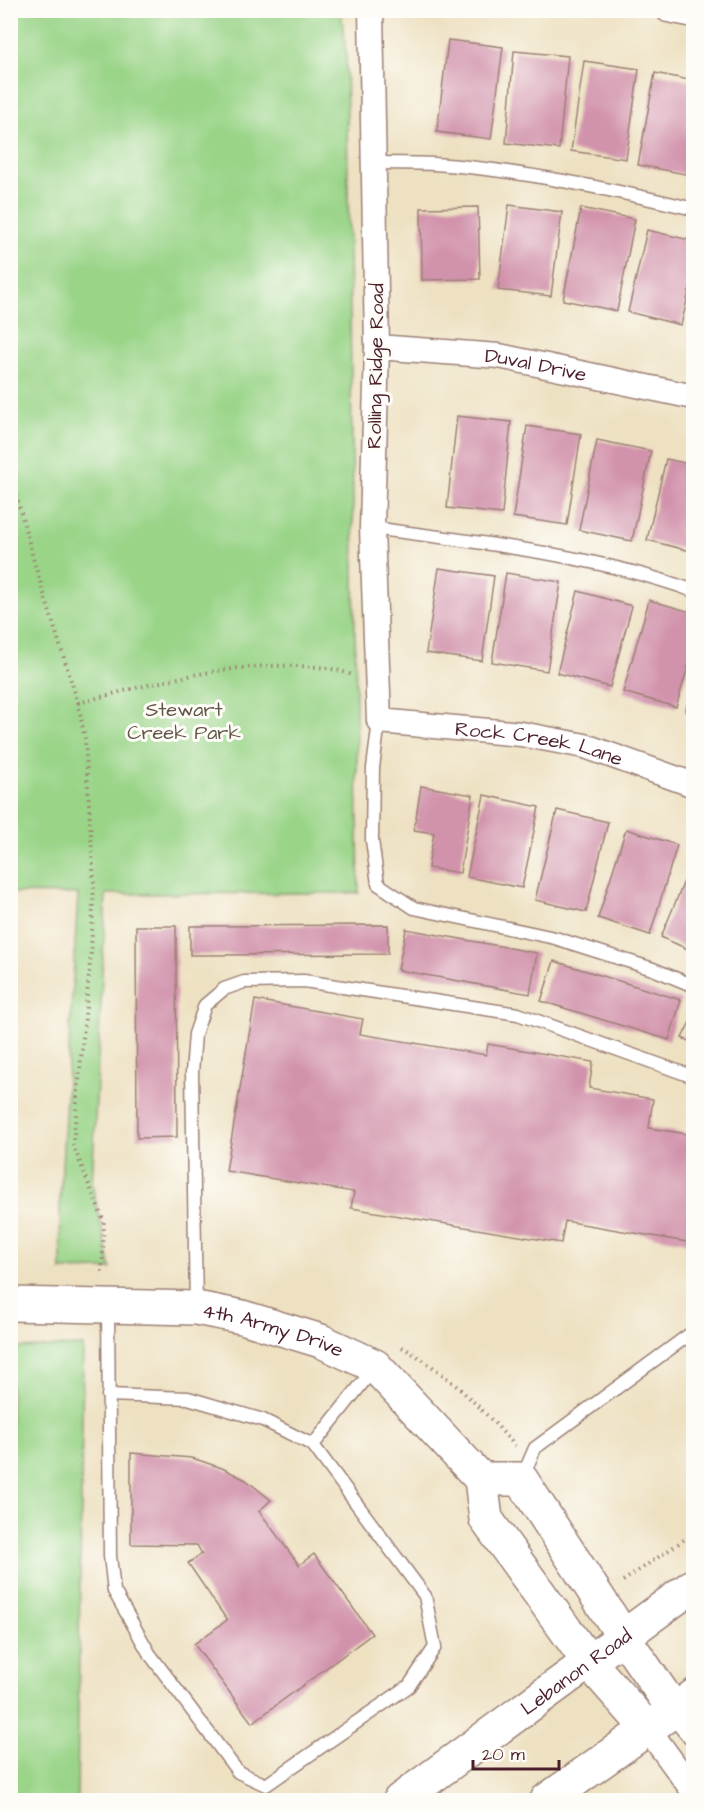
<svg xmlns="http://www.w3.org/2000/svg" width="704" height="1811" font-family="'Architects Daughter',sans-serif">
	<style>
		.green { fill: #99d487; stroke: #727a59; stroke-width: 1.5 }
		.building { fill: #d192ab }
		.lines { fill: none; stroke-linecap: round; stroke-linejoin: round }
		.lane-casing { stroke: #9c8076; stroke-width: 15 }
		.street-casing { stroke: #9c8076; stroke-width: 27 }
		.secondary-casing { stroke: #9c8076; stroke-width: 36 }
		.path { stroke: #9c8076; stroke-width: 4; stroke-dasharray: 1.5 4.5; stroke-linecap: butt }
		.lane { stroke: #fff; stroke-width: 12 }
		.street { stroke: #fff; stroke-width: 24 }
		.secondary { stroke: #fff; stroke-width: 33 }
		.labels { text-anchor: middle; stroke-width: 6; stroke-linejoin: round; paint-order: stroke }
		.street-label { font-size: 20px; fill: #4a1f2b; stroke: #fdfcf7 }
		.park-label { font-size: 20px; fill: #625547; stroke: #fdfcf7 }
	</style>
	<rect width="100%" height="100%" fill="#fdfcf7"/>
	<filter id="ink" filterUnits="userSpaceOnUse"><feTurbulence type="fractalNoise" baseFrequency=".0167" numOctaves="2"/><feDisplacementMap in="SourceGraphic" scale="12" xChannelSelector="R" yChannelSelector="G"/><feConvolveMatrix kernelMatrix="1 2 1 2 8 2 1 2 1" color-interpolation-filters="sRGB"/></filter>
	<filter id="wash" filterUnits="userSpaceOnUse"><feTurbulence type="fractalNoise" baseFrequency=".008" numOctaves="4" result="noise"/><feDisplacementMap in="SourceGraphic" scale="24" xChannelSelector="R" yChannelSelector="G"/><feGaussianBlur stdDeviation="1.35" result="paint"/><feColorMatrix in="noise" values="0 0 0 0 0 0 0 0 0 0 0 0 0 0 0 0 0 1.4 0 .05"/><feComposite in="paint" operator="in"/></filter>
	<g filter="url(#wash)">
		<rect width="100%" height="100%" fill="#eee1c2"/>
		<!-- green -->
		<g class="green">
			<path d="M 11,10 L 341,10 L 346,54 L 359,893 L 106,894 L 92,1185 L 111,1269 L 61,1270 L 60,1200 L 78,894 L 11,893 Z"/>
			<path d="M 83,1346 L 77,1800 L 11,1800 L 11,1348 Z"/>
		</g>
		<g id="blocks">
			<!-- building -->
			<g class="building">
				<path d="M 448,40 L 503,47 L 491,139 L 437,132 Z"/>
				<path d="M 514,51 L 568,56 L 559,149 L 506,143 Z"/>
				<path d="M 584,61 L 639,69 L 626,159 L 571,151 Z"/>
				<path d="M 655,73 L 694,81 L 694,158 L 690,175 L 638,165 Z"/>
				<path d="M 509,205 L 562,212 L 551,296 L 498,290 Z"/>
				<path d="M 478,207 L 480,279 L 422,280 L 421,208 Z"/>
				<path d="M 581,208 L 635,219 L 617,311 L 563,300 Z"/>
				<path d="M 647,230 L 694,241 L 694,271 L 681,325 L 628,312 Z"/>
				<path d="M 457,416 L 511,422 L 502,514 L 447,508 Z"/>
				<path d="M 527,426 L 581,434 L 567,525 L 513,517 Z"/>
				<path d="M 597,440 L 651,451 L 632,541 L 579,530 Z"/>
				<path d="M 666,459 L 694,465 L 694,552 L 647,540 Z"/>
				<path d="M 439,568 L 494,576 L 482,661 L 426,653 Z"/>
				<path d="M 506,573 L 561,582 L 547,671 L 492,662 Z"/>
				<path d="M 578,591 L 632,606 L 610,687 L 557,673 Z"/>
				<path d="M 649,600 L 694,613 L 694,647 L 676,707 L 623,692 Z"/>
				<path d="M 693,689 L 694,689 L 694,714 L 685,711 Z"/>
				<path d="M 421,786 L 473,795 L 460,873 L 428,868 L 434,833 L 414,830 Z"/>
				<path d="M 484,795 L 539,807 L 522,888 L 467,877 Z"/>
				<path d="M 557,810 L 608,822 L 586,912 L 535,900 Z"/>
				<path d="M 626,829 L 677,845 L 650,935 L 598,918 Z"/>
				<path d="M 693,860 L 694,860 L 694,952 L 661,937 Z"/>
				<path d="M 388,925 L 388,954 L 190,955 L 190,926 Z"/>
				<path d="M 136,926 L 176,926 L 177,1137 L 137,1138 Z"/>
				<path d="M 406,929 L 537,953 L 530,994 L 398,970 Z"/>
				<path d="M 554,961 L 681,1000 L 669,1040 L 541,1001 Z"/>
				<path d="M 255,1000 L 363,1019 L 360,1034 L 486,1055 L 488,1044 L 593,1062 L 589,1088 L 653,1099 L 649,1128 L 694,1135 L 693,1243 L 565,1221 L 561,1243 L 351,1208 L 354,1192 L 226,1171 Z"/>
				<path d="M 694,1014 L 694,1043 L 682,1038 Z"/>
				<path d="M 131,1453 L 192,1458 L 222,1468 L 246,1480 L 271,1500 L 259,1511 L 299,1565 L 314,1554 L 372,1634 L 252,1723 L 194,1644 L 227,1620 L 188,1563 L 202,1554 L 197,1545 L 131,1544 Z"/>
			</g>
		</g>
	</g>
	<g filter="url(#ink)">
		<use href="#blocks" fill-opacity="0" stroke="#9c8076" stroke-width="1.5"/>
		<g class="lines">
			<defs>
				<g id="lane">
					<path d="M 374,163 C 394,163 414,163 434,164 C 521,170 609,189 694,209"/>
					<path d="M 372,528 C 477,542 594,555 694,591"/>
					<path d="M 379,721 L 373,768 L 372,840 L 378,884 L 414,908 L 555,938 L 653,969 L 694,986"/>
					<path d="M 108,1306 L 110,1556 L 114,1591 L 149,1653 L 238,1772 L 266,1785 L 409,1686 L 435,1647 L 425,1596 L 313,1445 L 375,1367"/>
					<path d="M 196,1306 L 192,1073 L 195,1034 L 205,1005 L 224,989 L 244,982 L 304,981 L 518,1014 L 694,1077"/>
					<path d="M 108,1395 L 188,1398 L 263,1420 L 313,1445"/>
					<path d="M 522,1478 L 535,1448 L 694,1331"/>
				</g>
				<g id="street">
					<path id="s1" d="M 371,10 L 377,347 L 372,528 L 379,721 L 521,734 L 585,746 L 694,785"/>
					<path d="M 668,10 L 694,15"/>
					<path id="s2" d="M 377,347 L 499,356 L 694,397"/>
					<path d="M 674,1710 L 694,1734"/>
					<path d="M 648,1729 L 694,1792"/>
				</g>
				<g id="secondary">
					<path id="s3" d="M 10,1304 L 196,1308 L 242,1317 L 321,1341 L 375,1366 L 481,1479 L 486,1519 L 588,1661 L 648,1729"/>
					<path d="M 481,1479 L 521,1479 L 623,1636 L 674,1710"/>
					<path id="s4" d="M 400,1800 L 694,1585"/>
					<path d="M 547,1800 L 694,1696"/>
				</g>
			</defs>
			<!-- lane casing -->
			<use href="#lane" class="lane-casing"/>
			<!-- street casing -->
			<use href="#street" class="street-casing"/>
			<!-- secondary casing -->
			<use href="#secondary" class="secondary-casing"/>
			<!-- path -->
			<g class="path">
				<path d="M 10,472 L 35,565 L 78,703 L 85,739 L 94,884 L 91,952 L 73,1145 L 104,1222 L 102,1275"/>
				<path d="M 78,703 C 151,684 223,663 298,666 C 319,667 332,667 352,675"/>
				<path d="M 402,1347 C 446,1372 482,1408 515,1446"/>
				<path d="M 623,1581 L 694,1533"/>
			</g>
			<!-- lane -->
			<use href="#lane" class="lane"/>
			<!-- street -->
			<use href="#street" class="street"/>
			<!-- secondary -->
			<use href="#secondary" class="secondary"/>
		</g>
	</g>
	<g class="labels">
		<!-- street labels -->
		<g class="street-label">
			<text dy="7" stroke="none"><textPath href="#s2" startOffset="160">Duval Drive</textPath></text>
			<text transform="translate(375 366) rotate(-89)" y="7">Rolling Ridge Road</text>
			<text dy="7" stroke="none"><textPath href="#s1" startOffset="873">Rock Creek Lane</textPath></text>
			<text dy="7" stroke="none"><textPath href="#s3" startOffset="266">4th Army Drive</textPath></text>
			<text dy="7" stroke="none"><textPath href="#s4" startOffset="218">Lebanon Road</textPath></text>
		</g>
		<!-- park labels -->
		<g class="park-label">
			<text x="184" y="716">Stewart<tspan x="184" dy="23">Creek Park</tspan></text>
		</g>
	</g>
	<!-- margin -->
	<rect width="704" height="1811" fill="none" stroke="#fdfcf7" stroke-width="36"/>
	<!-- scale -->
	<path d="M473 1760v9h86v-9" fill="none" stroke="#4a1f2b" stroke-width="3"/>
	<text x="482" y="1760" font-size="18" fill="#4a1f2b" stroke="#fdfcf7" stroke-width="4.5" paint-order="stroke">20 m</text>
</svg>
